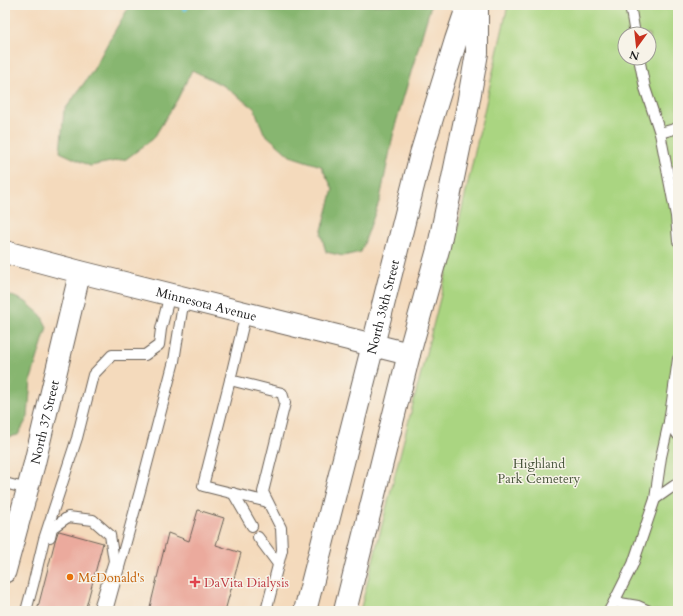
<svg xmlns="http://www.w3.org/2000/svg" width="683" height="616" font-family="Cardo,serif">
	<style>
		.green { fill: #aad581; stroke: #63784e; fill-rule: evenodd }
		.forest { fill: #87b66f; stroke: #526946 }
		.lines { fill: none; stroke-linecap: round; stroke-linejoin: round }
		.stream { stroke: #65c6e3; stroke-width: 6 }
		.building { fill: #ebaa9d }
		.service-casing { stroke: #685e54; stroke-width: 12 }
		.minor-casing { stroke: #685e54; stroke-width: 23 }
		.secondary-casing { stroke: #685e54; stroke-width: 24 }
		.service { stroke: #fff; stroke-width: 10 }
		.minor { stroke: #fff; stroke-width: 21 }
		.secondary { stroke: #fff; stroke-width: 22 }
		.food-dot { fill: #e8710a; stroke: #f7f3e8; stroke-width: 1.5 }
		.health-dot { fill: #e0444e; stroke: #f7f3e8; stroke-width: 1.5 }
		.labels { text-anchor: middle; stroke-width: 3; stroke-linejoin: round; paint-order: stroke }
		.street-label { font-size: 13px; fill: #1c1c1c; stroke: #f7f3e8 }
		.park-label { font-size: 13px; fill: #47543a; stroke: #f7f3e8 }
		.food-label { font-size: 13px; fill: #c56008; stroke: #f7f3e8; text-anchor: start }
		.health-label { font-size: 13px; fill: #be3a42; stroke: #f7f3e8; text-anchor: start }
	</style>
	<rect width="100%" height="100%" fill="#f7f3e8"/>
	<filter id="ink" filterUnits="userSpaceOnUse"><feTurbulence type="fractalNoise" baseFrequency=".025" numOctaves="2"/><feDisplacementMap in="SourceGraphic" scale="8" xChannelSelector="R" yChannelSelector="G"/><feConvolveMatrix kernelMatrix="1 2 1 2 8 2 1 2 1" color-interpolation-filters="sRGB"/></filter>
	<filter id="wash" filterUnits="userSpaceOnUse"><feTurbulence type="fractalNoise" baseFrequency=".012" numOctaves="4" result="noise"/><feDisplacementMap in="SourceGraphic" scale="16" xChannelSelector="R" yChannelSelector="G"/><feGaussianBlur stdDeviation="0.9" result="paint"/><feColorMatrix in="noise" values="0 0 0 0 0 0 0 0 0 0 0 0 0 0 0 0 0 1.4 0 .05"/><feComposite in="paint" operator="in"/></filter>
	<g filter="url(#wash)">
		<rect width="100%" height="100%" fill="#f4dabc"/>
		<!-- green -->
		<path class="green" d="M 508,5 L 678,5 L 678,611 L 360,611 L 456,236 ZM 625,34 L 649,34 L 649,58 L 625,58 Z"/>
		<!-- forest -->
		<g class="forest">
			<path d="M 130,5 L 431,5 L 395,126 L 380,199 L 361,252 L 343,256 L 326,252 L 321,234 L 333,189 L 321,166 L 290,156 L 264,133 L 254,108 L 224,86 L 192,70 L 177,100 L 153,139 L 126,159 L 90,166 L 60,152 L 64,111 L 92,72 L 110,39 Z"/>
			<path d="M 5,293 L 26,302 L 41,315 L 47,327 L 31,379 L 28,417 L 18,435 L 5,438 Z"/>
		</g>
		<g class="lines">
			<!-- stream -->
			<path class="stream" d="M 184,5 L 185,8"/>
		</g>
		<g id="blocks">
			<!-- building -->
			<g class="building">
				<path d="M 198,510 L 224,518 L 216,545 L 241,553 L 225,611 L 149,611 L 168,533 L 189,541 Z"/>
				<path d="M 59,531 L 103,543 L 85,611 L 37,611 L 55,541 L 58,532 Z"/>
			</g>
		</g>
	</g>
	<g filter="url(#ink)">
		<use href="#blocks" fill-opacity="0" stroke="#685e54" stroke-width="1"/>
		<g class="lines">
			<defs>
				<g id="service">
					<path d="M 630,5 L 635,34"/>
					<path d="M 639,58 L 645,88 L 660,133 L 676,216 L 678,241"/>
					<path d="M 660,133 L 678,128"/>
					<path d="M 678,359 L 669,422 L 678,435"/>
					<path d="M 230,380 L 246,313"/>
					<path d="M 5,483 L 27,489"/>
					<path d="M 233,493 L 252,526"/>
					<path d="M 655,499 L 678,483"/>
					<path d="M 50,537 L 52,528 L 68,517 L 93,520 L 110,535 L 114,561 L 98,611"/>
					<path d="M 258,537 L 278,564"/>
					<path d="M 614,602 L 638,606 L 649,611"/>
					<path d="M 26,611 L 33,585 L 44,539 L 77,438 L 93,375 L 112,355 L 145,355 L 159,345 L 161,329 L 170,294"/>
					<path d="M 107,611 L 140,491 L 174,361 L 184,298"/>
					<path d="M 266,611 L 282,550 L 281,528 L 263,492 L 285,403 L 282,393 L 230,380 L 203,486 L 268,502"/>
					<path d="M 609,611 L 614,602 L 633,564 L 655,499 L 661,457 L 669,422"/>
				</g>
				<g id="minor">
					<path id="s1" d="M 5,572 L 34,465 L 80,272"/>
				</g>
				<g id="secondary">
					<path id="s2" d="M 5,252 L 80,272 L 409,354"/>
					<path id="s3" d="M 305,611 L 373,345 L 421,154 L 456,40 L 468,5"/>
					<path d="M 345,611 L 409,354 L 439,246 L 467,110 L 477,53 L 477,5"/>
				</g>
			</defs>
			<!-- service casing -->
			<use href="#service" class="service-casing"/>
			<!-- minor casing -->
			<use href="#minor" class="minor-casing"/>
			<!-- secondary casing -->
			<use href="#secondary" class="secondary-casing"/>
			<!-- service -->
			<use href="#service" class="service"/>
			<!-- minor -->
			<use href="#minor" class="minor"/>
			<!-- secondary -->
			<use href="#secondary" class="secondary"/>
		</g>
	</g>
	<!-- markers -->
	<circle class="food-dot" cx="70" cy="577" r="4"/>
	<path class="health-dot" d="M193 576h4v4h4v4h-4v4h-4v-4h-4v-4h4z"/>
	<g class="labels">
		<!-- street labels -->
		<g class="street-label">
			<text dy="5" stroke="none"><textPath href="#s2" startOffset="208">Minnesota Avenue</textPath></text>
			<text dy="5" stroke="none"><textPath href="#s3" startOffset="314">North 38th Street</textPath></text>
			<text dy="5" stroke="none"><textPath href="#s1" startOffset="155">North 37 Street</textPath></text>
		</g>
		<!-- park labels -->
		<g class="park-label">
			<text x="539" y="468">Highland<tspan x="539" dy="15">Park Cemetery</tspan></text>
		</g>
		<!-- food labels -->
		<g class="food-label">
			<text x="78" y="582">McDonald's</text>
		</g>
		<!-- health labels -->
		<g class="health-label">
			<text x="204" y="587">DaVita Dialysis</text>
		</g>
	</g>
	<!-- margin -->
	<rect width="683" height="616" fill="none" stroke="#f7f3e8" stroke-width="20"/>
	<!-- north arrow -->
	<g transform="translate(637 46) rotate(195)"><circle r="19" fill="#f7f3e8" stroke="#9f9d96"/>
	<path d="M0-3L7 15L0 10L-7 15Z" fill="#c8321e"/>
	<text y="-6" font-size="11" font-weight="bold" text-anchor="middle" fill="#1c1c1c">N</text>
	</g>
</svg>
